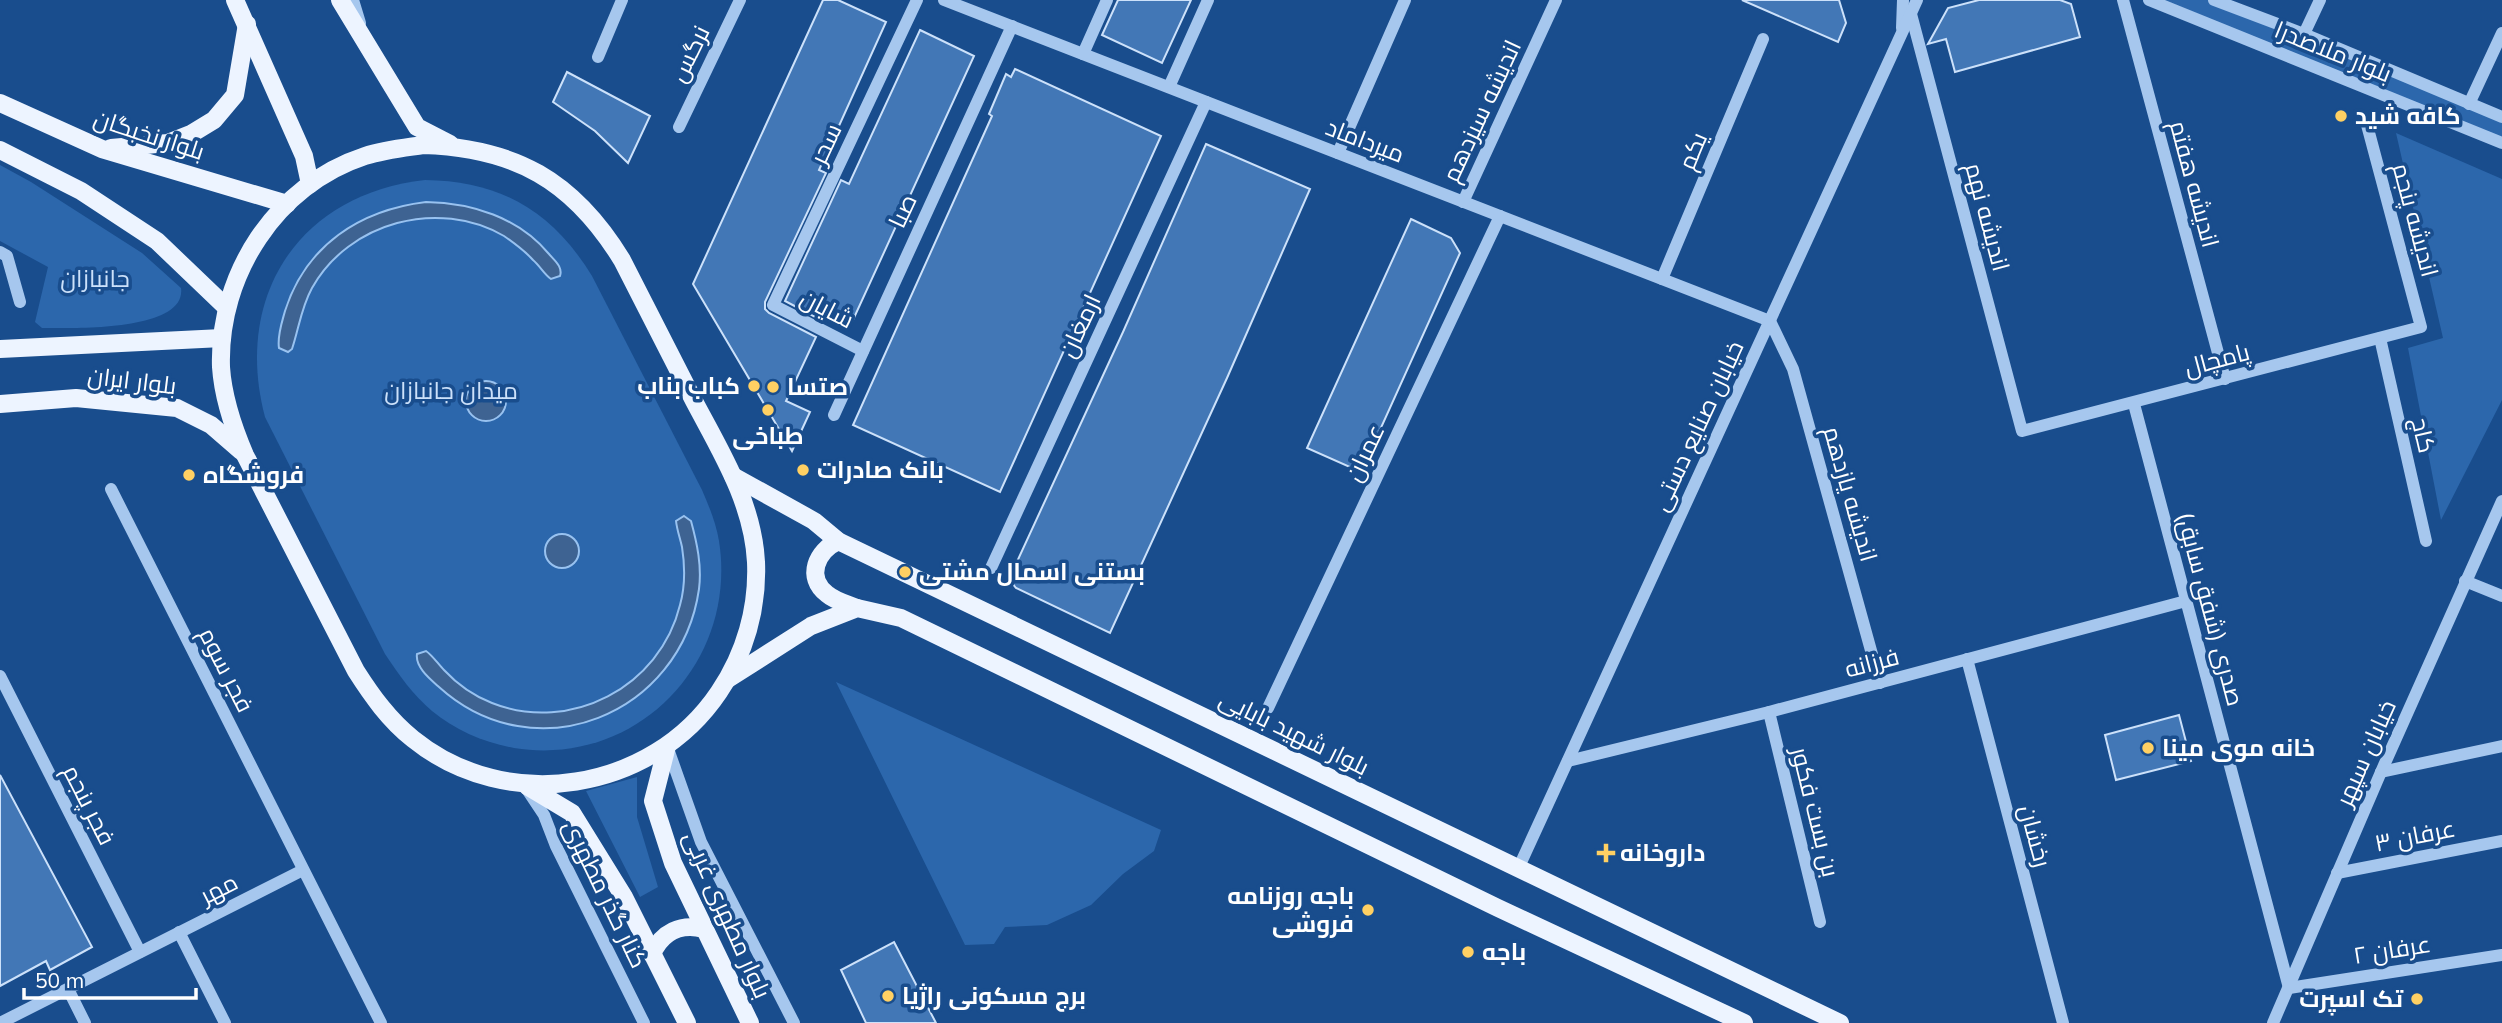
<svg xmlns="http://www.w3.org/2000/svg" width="2502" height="1023" font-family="Mulish,Cairo,sans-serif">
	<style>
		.green { fill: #2c67ac }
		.water { fill: #3e6392; stroke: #98c2f0; stroke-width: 2 }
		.building { fill: #4277b6; stroke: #cce1fa; stroke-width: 2 }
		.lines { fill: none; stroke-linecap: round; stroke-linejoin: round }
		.minor { stroke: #a6c7ee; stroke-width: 12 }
		.major { stroke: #edf4ff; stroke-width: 18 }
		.poi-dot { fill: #ffd063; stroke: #194d8d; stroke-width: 2.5 }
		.labels { text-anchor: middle; stroke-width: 7; stroke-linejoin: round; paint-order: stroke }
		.street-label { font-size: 24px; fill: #fff; stroke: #194d8d }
		.poi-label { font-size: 24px; font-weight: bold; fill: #fff; stroke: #194d8d; text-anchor: start }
		.park-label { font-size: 24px; fill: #cce1fa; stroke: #194d8d }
	</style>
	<rect width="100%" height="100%" fill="#194d8d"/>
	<!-- green -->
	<g class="green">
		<path d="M 2149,0 L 2214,0 L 2502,117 L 2502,143 Z"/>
		<path d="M 2396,133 L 2502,179 L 2502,400 L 2441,520 L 2408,348 L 2443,338 Z"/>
		<path d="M 0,165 L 31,182 L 142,253 L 181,288 C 187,332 69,328 42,328 L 35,322 L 48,267 L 0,241 Z"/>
		<path d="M 425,180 C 501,181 552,211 592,276 L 702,490 C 709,506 716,523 719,541 C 738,662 637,768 514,748 C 485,743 455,730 432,711 C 413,695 399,675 385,654 L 265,417 C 233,296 299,194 425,180 Z"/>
		<path d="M 836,682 L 1161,830 L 1154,851 L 1123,874 L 1091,905 L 1047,925 L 1005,927 L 994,944 L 965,945 Z"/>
		<path d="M 637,777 L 637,817 L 658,887 L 640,897 L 586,791 Z"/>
	</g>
	<!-- water -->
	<g class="water">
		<path d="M 426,202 C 472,203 518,217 549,254 C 555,261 563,267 560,276 L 551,279 C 544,274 540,266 533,260 C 525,251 514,243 504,236 C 438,198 349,222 312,288 C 301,308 299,328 292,349 L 288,352 L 279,348 C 277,336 282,322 285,311 C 306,245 360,210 426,202 Z"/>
		<circle cx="486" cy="401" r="20"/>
		<path d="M 684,516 L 691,521 C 697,543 702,566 699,589 C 681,715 535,774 439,687 C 430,679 415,667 417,654 L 426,651 C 433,656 438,664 444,670 C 457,684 474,696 492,703 C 570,734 660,687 680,605 C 685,587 685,566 682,547 C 680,538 677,530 676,521 Z"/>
		<circle cx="562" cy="551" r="17"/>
	</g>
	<!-- building -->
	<g class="building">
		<path d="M 823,0 L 838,0 L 886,22 L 819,170 L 826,173 L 765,302 L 765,309 L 769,313 L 816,337 L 786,401 L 810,412 L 792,451 L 693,284 Z"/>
		<path d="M 1118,0 L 1191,0 L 1162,63 L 1102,35 Z"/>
		<path d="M 1742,0 L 1839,0 L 1846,23 L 1838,42 Z"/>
		<path d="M 1979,0 L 2060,0 L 2071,4 L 2080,37 L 1955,72 L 1946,39 L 1928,44 L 1948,8 Z"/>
		<path d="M 920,30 L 974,56 L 853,320 L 828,309 L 823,321 L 785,301 L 841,180 L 849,184 Z"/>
		<path d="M 1015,69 L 1161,136 L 1000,492 L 853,425 L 992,116 L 989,114 L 1006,74 L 1011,77 Z"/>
		<path d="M 567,72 L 650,116 L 628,163 L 595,131 L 553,102 Z"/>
		<path d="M 1206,144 L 1310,189 L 1227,378 L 1110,633 L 1016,588 L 1009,579 L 1123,332 Z"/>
		<path d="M 1411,219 L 1451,238 L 1460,253 L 1361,472 L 1307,448 Z"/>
		<path d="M 2179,715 L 2191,761 L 2116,780 L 2105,735 Z"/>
		<path d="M 0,775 L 92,947 L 50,970 L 46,961 L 0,986 Z"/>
		<path d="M 894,942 L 936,1023 L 866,1023 L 841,970 Z"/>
	</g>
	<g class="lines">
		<!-- minor -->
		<g class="minor">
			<path d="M 353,0 L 360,23"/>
			<path d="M 944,0 L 1770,321 L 1793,369 L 1880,683"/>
			<path d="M 2123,0 L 2225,379"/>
			<path d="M 2149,0 L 2502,143"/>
			<path d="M 2214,0 L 2304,34 L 2502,117"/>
			<path d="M 1911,14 L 2022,431 L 2421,327 L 2367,125"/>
			<path d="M 1902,28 L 1903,0"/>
			<path d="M 2304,34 L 2320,0"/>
			<path d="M 1083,54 L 1107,0"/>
			<path d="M 598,57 L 622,0"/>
			<path d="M 1169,87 L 1208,0"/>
			<path d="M 2469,104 L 2502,33"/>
			<path d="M 679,127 L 740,0"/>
			<path d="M 1338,153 L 1405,0"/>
			<path d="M 1463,202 L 1556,0"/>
			<path d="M 0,252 L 7,256 L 20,302"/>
			<path d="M 1662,279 L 1763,39"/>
			<path d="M 2380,338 L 2426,541"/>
			<path d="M 863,351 L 773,305 L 917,0"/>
			<path d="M 2134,404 L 2289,988 L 2502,955"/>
			<path d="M 834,415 L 1012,26"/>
			<path d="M 111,489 L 381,1023"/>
			<path d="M 991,568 L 1206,102"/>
			<path d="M 2465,581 L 2502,596"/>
			<path d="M 1967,659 L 2063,1023"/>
			<path d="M 0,676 L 140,952"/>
			<path d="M 1268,708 L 1500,216"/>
			<path d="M 1769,712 L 1820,922"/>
			<path d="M 667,746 L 701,842 L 794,1023"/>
			<path d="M 1568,761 L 1769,712 L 2186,601"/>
			<path d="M 2381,772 L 2502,746"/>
			<path d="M 526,788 L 544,815 L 556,846 L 644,1023"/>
			<path d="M 1518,869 L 1917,0"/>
			<path d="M 2337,873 L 2502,841"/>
			<path d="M 179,932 L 225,1023"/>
			<path d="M 68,989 L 85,1023"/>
			<path d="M 0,1023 L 303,870"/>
			<path d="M 2273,1023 L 2381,772 L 2502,501"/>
		</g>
		<!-- major -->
		<g class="major">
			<path d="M 235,0 L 304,156 L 310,184"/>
			<path d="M 340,0 L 417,127 L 450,144"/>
			<path d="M 0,103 L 102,149 L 287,204"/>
			<path d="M 423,145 C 515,148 573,180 622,260 C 646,307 670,354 694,401 C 721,452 753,503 756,562 C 758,608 745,654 719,692 C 652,792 507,815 413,739 C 389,720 372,696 356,671 L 245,455 C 233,427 223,398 221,367 C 218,275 276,185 365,156 C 384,150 403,148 423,145 Z"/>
			<path d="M 111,148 L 168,143 L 191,134 L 214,120 L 235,95 L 247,24"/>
			<path d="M 0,150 L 81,191 L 157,241 L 227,308"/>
			<path d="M 0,349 L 222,338"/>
			<path d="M 0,404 L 76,398 L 177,408 L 211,425 L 241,451"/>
			<path d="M 733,476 L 814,521 L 838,541 L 1840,1023"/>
			<path d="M 838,541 C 817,551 805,577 827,594 C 835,601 847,604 857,608"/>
			<path d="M 728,679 L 811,626 L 857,608 L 901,618 L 1498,908 L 1744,1023"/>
			<path d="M 667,746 L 653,801 L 673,863 L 750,1023"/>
			<path d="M 527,786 L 572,813 L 624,897 L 687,1023"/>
			<path d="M 652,954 C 662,932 681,923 704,929"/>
		</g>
	</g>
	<!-- markers -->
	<g class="poi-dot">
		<circle cx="2341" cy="116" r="7"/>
		<circle cx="754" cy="386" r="7"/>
		<circle cx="773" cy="387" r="7"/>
		<circle cx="768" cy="410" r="7"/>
		<circle cx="803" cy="470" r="7"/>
		<circle cx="189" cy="475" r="7"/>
		<circle cx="905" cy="572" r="7"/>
		<circle cx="2148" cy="748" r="7"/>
		<path d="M1602.5 842.5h7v7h7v7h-7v7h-7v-7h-7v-7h7z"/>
		<circle cx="1368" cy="910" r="7"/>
		<circle cx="1468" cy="952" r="7"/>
		<circle cx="888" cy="996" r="7"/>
		<circle cx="2417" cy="999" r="7"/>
	</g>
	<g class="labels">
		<!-- street labels -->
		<g class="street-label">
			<text transform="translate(2333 52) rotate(22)" y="8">بلوار ملاصدرا</text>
			<text transform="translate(690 54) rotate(-64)" y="8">نرگس</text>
			<text transform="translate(1482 111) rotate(-65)" y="8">اندیشه سیزدهم</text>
			<text transform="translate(149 135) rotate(18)" y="8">بلوار نخبگان</text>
			<text transform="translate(1365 141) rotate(21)" y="8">میرداماد</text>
			<text transform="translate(826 144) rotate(-65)" y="8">سحر</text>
			<text transform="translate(1693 151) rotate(-67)" y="8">یکم</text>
			<text transform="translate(2194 184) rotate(75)" y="8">اندیشه هفتم</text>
			<text transform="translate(903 211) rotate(-65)" y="8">صبا</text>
			<text transform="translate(1987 217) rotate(75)" y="8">اندیشه نهم</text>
			<text transform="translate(2415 220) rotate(75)" y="8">اندیشه پنجم</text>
			<text transform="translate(827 309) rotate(27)" y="8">شایان</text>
			<text transform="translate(1080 326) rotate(-65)" y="8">ارمغان</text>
			<text transform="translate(2217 360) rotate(-15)" y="8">پامچال</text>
			<text transform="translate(132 381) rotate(7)" y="8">بلوار ایران</text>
			<text transform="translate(1698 426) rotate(-65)" y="8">خیابان صنایع دستی</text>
			<text transform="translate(2423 435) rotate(77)" y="8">کاج</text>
			<text transform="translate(1365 453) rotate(-65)" y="8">عمران</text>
			<text transform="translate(1850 494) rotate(74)" y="8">اندیشه یازدهم</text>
			<text transform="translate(2210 609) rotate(75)" y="8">صدری (شفق سابق)</text>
			<text transform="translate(1872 663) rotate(-15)" y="8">فرزانه</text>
			<text transform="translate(226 670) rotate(63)" y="8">فجر سوم</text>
			<text transform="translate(1294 733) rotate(26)" y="8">بلوار شهید بابایی</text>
			<text transform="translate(2366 753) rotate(-66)" y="8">خیابان سپهر</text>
			<text transform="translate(89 805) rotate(63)" y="8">فجر پنجم</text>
			<text transform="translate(1815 812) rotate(76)" y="8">بن بست فكور</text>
			<text transform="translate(2035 836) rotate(75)" y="8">رخشان</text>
			<text transform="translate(2415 836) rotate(-11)" y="8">عرفان ۳</text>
			<text transform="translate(219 889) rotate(-27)" y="8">مهر</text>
			<text transform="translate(605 894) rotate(64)" y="8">کنار گذر مطهری</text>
			<text transform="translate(727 915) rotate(66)" y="8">بلوار مطهری غربی</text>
			<text transform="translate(2392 950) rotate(-9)" y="8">عرفان ۲</text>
		</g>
		<!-- poi labels -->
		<g class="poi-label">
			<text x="2355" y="124">کافه شید</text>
			<text x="740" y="394" text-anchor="end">کباب بناب</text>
			<text x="787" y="395">صتسا</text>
			<text x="768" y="444" text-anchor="middle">طباخی</text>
			<text x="817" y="478">بانک صادرات</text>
			<text x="203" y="483">فروشگاه</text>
			<text x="919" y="580">بستنی اسمال مشتی</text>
			<text x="2162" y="756">خانه موی مینا</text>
			<text x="1620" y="861">داروخانه</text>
			<text x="1354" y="904" text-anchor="end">باجه روزنامه<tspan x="1354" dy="28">فروشی</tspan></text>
			<text x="1482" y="960">باجه</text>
			<text x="902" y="1004">برج مسکونی راژیا</text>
			<text x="2403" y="1007" text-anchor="end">تک اسپرت</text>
		</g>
		<!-- park labels -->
		<g class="park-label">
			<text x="95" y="287">جانبازان</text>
			<text x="451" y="399">میدان جانبازان</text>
		</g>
	</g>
	<!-- scale -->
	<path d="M24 988v10h172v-10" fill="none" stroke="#ffffff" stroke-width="3.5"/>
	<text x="35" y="988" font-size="21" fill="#ffffff" stroke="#194d8d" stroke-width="5" paint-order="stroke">50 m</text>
</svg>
